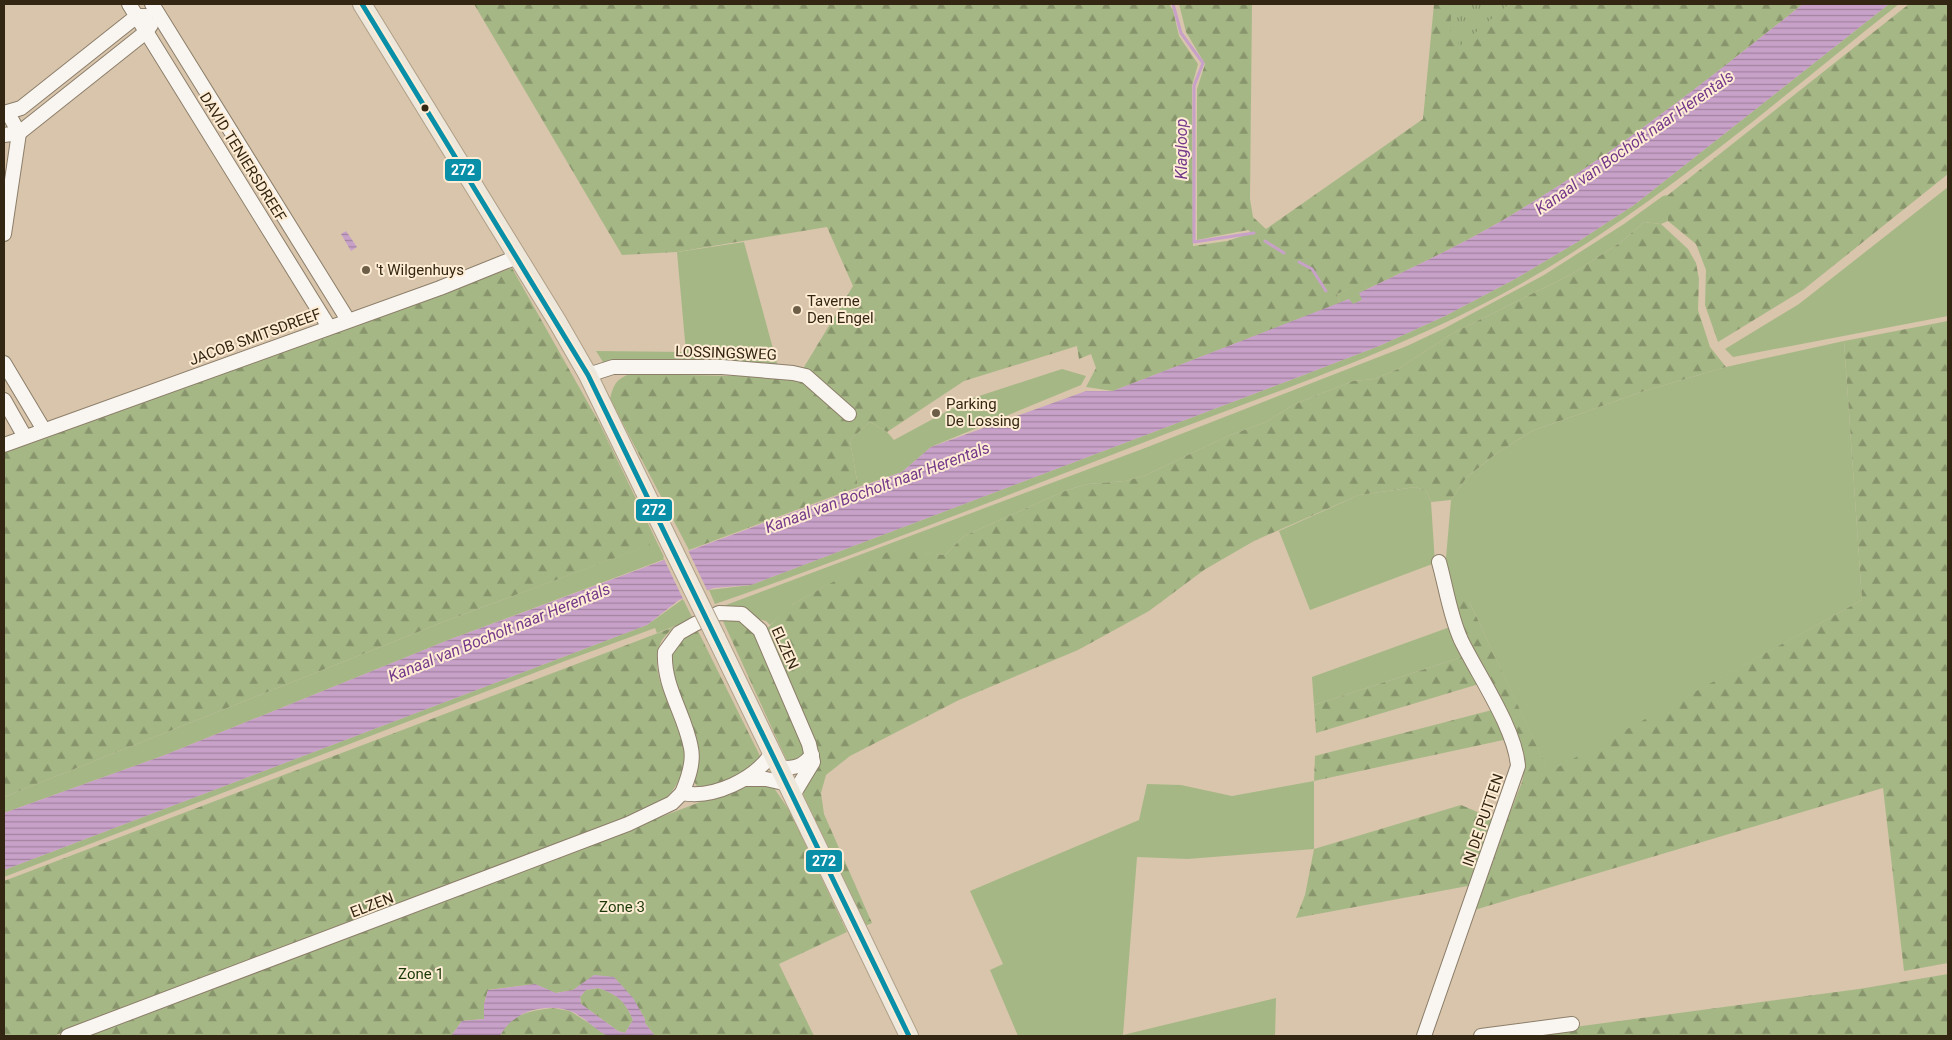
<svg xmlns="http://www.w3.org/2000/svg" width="1952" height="1040" font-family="Roboto,sans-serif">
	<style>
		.grass { fill: #a6b786 }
		.forest { fill: url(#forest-firs) }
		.park { fill: url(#park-tufts) }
		.water { fill: url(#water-rules); fill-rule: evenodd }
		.pier { fill: #d8c5ab }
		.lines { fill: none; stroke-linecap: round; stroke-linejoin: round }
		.stream { stroke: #c8a1c8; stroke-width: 3 }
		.minor-casing { stroke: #8c7e69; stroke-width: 16 }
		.major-casing { stroke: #b0a087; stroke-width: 20 }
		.minor { stroke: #f9f6f2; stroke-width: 14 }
		.major { stroke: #eee7dc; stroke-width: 18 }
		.major-bridge-casing { stroke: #b0a087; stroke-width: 20; stroke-linecap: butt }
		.major-bridge { stroke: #eee7dc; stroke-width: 18 }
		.bus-1-casing { stroke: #feecd4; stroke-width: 9 }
		.bus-1 { stroke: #0a8fa8; stroke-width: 5 }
		.bus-dot { fill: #332612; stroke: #feecd4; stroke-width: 2 }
		.poi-dot { fill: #6d5e48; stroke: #feecd4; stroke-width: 2 }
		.labels { text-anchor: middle; stroke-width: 4; stroke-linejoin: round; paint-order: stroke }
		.street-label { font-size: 15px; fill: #332612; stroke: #feecd4 }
		.poi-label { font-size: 15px; fill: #332612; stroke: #feecd4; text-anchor: start }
		.park-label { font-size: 15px; fill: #1a3907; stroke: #feecd4 }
		.water-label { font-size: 16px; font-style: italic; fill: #74398a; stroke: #feecd4 }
		.line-badge { stroke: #feecd4; stroke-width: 2 }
		.badge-label { font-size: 14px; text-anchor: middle; font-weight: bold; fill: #fff }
	</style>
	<defs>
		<pattern id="forest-firs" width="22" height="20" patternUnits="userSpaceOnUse" patternTransform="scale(1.25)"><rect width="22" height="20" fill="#a6b786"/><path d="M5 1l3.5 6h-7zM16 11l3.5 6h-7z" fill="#88956c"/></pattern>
		<pattern id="park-tufts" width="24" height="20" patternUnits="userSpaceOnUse" patternTransform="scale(1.25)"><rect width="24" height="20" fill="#a6b786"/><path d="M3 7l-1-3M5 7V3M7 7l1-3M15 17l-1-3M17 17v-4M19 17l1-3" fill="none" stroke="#88956c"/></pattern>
		<pattern id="water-rules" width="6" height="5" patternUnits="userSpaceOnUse" patternTransform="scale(1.25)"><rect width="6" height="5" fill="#c8a1c8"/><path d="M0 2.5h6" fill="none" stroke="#a383a1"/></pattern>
	</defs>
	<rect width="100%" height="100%" fill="#d8c5ab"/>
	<!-- grass -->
	<g class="grass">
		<path d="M 1889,4 L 1899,4 C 1775,102 1654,209 1515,287 C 1405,348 1285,388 1168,433 C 1018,491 867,551 715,604 L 709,590 L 751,585 L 1301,376 L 1379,346 L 1445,316 L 1515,279 L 1579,241 L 1634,205 Z"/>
		<path d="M 1948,187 L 1948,316 L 1733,357 L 1725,349 L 1799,304 Z"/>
		<path d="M 1668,195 L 1668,221 L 1661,224 L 1644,222 L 1621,242 L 1572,274 L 1453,333 L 1398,369 L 1375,379 L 1353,381 L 1295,404 L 1266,422 L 1228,436 L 1146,475 L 1126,481 L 1088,484 L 1067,490 L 964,536 L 945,555 L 891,551 L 793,604 L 770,625 L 766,621 L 718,608 L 1145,448 L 1407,346 L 1445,328 L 1544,275 L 1624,224 L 1663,196 Z"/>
		<path d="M 744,242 L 778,367 L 687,361 L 603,362 L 596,351 L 686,352 L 677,252 Z"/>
		<path d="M 1364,281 L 1367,289 L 1362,300 L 1352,305 L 1349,299 L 1340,303 L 1337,294 Z"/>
		<path d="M 1844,341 L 1862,600 L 1549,773 L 1470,603 L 1450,585 L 1446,558 L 1451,500 L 1467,477 L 1497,453 L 1532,431 L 1641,392 L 1726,367 Z"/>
		<path d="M 1062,369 L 1086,376 L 1081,385 L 931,447 L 902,472 L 858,487 L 850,440 L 870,422 L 887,432 L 894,440 L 970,399 Z"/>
		<path d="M 601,426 L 665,559 L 451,639 L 165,755 L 4,813 L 4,797 L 443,622 L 649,545 Z"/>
		<path d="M 1416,487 L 1427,492 L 1431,502 L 1435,563 L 1310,610 L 1279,531 L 1359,495 Z"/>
		<path d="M 683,599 L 693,619 L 657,633 L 655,628 L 565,661 L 4,877 L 4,870 L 647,625 Z"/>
		<path d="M 1450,627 L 1465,656 L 1314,705 L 1312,677 Z"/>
		<path d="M 1314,781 L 1314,849 L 1188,859 L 1137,857 L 1123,1035 L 1276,998 L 1275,1036 L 1018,1036 L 990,970 L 1003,964 L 970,891 L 1139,820 L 1147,784 L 1181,785 L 1232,796 Z"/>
	</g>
	<!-- forest -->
	<g class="forest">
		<path d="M 474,4 L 1169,4 L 1173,10 L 1179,36 L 1198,64 L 1192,86 L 1193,246 L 1227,241 L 1252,233 L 1248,230 L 1197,240 L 1197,89 L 1205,64 L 1186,32 L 1179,4 L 1252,4 L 1250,199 L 1253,217 L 1266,229 L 1423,119 L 1434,4 L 1803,4 C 1705,82 1607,160 1498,223 C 1453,249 1405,271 1359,293 L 1367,289 L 1364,282 L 1337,294 L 1340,303 L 1113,391 L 1086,387 L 1096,368 L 1091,354 L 1079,359 L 1077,346 L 964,381 L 887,432 L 870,422 L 850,440 L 858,487 L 689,550 L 610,399 C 613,385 617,378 630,374 L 798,377 L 853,286 L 827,227 L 677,252 L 622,255 Z"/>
		<path d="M 1909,4 L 1948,4 L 1948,174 L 1803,290 L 1718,342 L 1705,305 L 1706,270 L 1696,244 L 1668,221 L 1668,195 Z"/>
		<path d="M 1644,222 L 1661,224 L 1688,249 L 1696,263 L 1699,279 L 1698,310 L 1710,347 L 1726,367 L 1641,392 L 1532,431 L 1497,453 L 1467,477 L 1451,500 L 1431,502 L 1427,492 L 1416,487 L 1359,495 L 1254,541 L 1204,570 L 1149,611 L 1078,650 L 959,700 L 850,756 L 826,775 L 821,793 L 824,814 L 872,923 L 865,926 L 803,798 L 804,787 L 814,770 L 764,632 L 785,610 L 793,604 L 891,550 L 945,555 L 964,536 L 1067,490 L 1088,484 L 1126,481 L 1146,475 L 1228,436 L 1266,422 L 1295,404 L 1353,381 L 1375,379 L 1398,369 L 1453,333 L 1572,274 L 1621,242 Z"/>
		<path d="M 512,268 L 601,426 L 650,545 L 443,622 L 4,797 L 4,453 Z"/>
		<path d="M 1948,321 L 1948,963 L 1904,971 L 1883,788 L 1471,911 L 1522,782 L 1525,766 L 1523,751 L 1464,633 L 1450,585 L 1461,590 L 1470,603 L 1549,772 L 1862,600 L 1844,341 Z"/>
		<path d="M 722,619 L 744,621 L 752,629 L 805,747 L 801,761 L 787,761 Z"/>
		<path d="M 674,627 C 670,631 664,636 661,642 C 642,685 696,727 684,767 C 680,782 672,792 662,803 L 54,1036 L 4,1036 L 4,881 Z"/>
		<path d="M 697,629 L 760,756 C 753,776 723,782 704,789 L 697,786 L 692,779 C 687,754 664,671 672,650 C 677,638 686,634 697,629 Z"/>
		<path d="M 1465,656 L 1479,684 L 1316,733 L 1314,705 Z"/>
		<path d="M 1492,710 L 1508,739 L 1314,781 L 1315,756 Z"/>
		<path d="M 745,785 L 772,785 L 791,813 L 847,932 L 779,964 L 814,1036 L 655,1036 L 645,1023 L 645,1019 C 628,990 625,987 594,976 L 573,990 L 555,993 L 535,984 L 488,990 L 484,1004 L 484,1019 L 462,1021 L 451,1036 L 84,1036 Z"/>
		<path d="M 1461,805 L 1494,819 L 1473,885 L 1296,918 L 1305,895 L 1314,849 Z"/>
		<path d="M 1948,974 L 1948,1036 L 1507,1036 L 1859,989 Z"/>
		<path d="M 598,988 C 617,994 625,1001 633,1020 L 625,1033 L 618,1031 L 581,1004 L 580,997 L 586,990 Z"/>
		<path d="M 552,1008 L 570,1011 L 609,1036 L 500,1036 C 511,1014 529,1011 552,1008 Z"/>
	</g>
	<!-- park -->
	<path class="park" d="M 1452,4 L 1509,4 L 1460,46 L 1450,31 Z"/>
	<!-- water -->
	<g class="water">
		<path d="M 1803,4 L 1889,4 L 1634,205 L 1579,241 L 1515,279 L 1445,316 L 1379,346 L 1301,376 L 751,585 L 714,588 L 679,600 L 647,625 L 4,870 L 4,813 L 165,755 L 451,639 L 902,472 L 931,447 L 1086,391 L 1113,391 L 1349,299 L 1353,304 L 1362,300 L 1359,293 C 1405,271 1453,249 1498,223 C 1607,160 1705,82 1803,4 Z"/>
		<path d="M 346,231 L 357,247 L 351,251 L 341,234 Z"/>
		<path d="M 594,975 L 614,977 L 633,998 L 645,1019 L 645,1023 L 655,1036 C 644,1036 618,1040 608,1036 C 596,1031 584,1016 570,1011 C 544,1002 512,1012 500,1036 L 451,1036 L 462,1021 L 484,1019 L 484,1004 L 488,990 L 535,984 L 556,993 L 573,990 ZM 598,988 C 617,994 625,1001 633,1020 L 625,1033 L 618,1031 L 581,1004 L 580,997 L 586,990 Z"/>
	</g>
	<!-- pier -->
	<path class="pier" d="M 687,548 L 708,592 L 684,601 L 663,557 Z"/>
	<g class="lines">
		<!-- stream -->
		<g class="stream">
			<path d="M 1173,4 L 1181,33 L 1203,63 L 1194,86 L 1194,242 L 1254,233"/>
			<path d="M 1265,241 L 1284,253"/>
			<path d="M 1299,262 L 1312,269 L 1326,291"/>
		</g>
		<defs>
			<g id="minor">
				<path d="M 129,4 L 329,327"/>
				<path d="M 152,4 L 348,320"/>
				<path d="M 4,113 L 21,108 L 137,16 L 146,16"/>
				<path d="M 4,135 L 19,133 L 146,32 L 151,25"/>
				<path d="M 4,234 L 19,133 L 8,113"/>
				<path d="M 4,363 L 44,430"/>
				<path d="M 588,375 L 613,367 L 722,367 L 793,373 L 806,376 L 849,414"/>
				<path d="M 4,400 L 25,437"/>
				<path d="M 4,445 L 440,288 L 517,257"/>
				<path d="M 780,768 C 795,768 802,767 812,755"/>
				<path d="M 745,779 L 766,779 L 788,784"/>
				<path d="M 682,793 C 688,779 694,763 691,748 C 685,714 663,687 665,652 L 679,633 L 695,624 L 719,613 L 742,614 L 760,630 L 809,744 L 813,762 L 793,795"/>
				<path d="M 68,1036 L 628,824 L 672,803 L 682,793 C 714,799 755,779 772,753"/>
				<path d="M 1424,1036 L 1518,766 C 1515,728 1478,675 1461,640 C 1450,616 1446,587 1439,562"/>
				<path d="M 1481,1036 L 1572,1024"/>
			</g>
			<g id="major">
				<path d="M 362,4 L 557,321 L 588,375 L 644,490"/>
				<path d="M 716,637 L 909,1036"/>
			</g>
		</defs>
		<!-- minor casing -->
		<use href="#minor" class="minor-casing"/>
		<!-- major casing -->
		<use href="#major" class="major-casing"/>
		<!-- minor -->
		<use href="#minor" class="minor"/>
		<!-- major -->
		<use href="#major" class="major"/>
		<defs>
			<path id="major-bridge" d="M 644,490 L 716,637"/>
		</defs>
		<!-- major-bridge casing -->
		<use href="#major-bridge" class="major-bridge-casing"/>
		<!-- major-bridge -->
		<use href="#major-bridge" class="major-bridge"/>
		<defs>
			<path id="bus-1" d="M 362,4 L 588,375 L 909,1036"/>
		</defs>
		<!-- bus-1 casing -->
		<use href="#bus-1" class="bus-1-casing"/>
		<!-- bus-1 -->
		<use href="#bus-1" class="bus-1"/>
	</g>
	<!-- markers -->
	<circle class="bus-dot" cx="425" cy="108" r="4.5"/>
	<g class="poi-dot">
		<circle cx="366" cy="270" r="5"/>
		<circle cx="797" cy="310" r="5"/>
		<circle cx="936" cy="413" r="5"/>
	</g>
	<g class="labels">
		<!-- street labels -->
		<g class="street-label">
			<text transform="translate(243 157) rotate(58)" y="5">DAVID TENIERSDREEF</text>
			<text transform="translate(255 337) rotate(-20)" y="5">JACOB SMITSDREEF</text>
			<text transform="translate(726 353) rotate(2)" y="5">LOSSINGSWEG</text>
			<text transform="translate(785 648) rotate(66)" y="5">ELZEN</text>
			<text transform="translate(1483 820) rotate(-71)" y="5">IN DE PUTTEN</text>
			<text transform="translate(372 905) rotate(-21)" y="5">ELZEN</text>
		</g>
		<!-- poi labels -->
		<g class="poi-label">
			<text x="376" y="275">'t Wilgenhuys</text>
			<text x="807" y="306">Taverne<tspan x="807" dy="17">Den Engel</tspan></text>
			<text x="946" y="409">Parking<tspan x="946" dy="17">De Lossing</tspan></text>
		</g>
		<!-- park labels -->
		<g class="park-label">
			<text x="622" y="912">Zone 3</text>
			<text x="421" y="979">Zone 1</text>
		</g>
		<!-- water labels -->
		<g class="water-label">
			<text transform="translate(1634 142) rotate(-35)" y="6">Kanaal van Bocholt naar Herentals</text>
			<text transform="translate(1181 149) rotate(-90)" y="6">Klagloop</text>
			<text transform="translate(877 487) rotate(-20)" y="6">Kanaal van Bocholt naar Herentals</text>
			<text transform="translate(499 632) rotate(-22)" y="6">Kanaal van Bocholt naar Herentals</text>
		</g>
	</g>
	<g class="line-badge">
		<rect x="444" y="158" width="38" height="24" rx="5" fill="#0a8fa8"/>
		<rect x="635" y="498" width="38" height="24" rx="5" fill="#0a8fa8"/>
		<rect x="805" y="849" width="38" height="24" rx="5" fill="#0a8fa8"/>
	</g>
	<g class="badge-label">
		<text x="463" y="175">272</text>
		<text x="654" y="515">272</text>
		<text x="824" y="866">272</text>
	</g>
	<!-- border -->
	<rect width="1952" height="1040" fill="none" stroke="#332612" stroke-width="10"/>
</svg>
